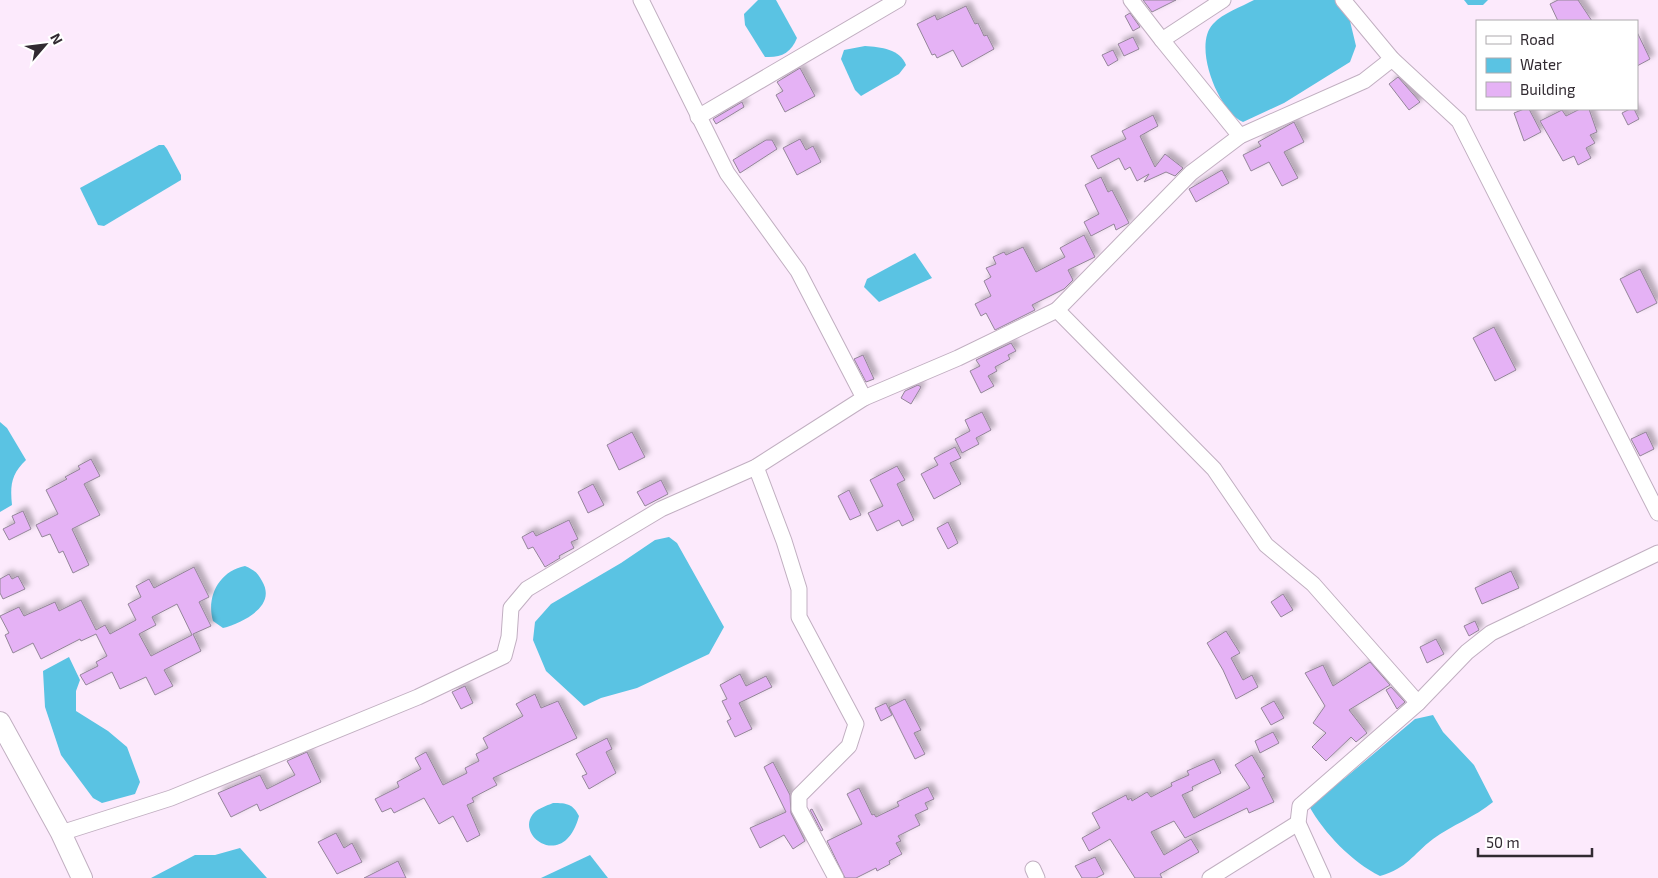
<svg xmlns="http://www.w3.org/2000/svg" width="1658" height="878" font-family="'Exo 2',sans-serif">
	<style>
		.water { fill: #5ac3e3 }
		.building { fill: #e5b2f5; stroke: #938598; fill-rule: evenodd; filter: url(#shadow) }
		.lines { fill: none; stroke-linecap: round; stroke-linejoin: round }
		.minor-casing { stroke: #c1afc1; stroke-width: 17 }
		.major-casing { stroke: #c1afc1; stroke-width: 22 }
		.minor { stroke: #fff; stroke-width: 15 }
		.major { stroke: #fff; stroke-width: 20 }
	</style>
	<defs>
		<filter id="shadow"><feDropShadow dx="4.5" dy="-4.5" stdDeviation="2.5" flood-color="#0004"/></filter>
	</defs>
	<rect width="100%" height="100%" fill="#fceafc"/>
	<!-- water -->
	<g class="water">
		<path d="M 758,0 L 776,0 L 797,38 C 791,53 781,58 765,57 L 745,25 L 744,14 Z"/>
		<path d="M 1254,0 L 1335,0 L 1350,21 L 1356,46 L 1350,62 L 1284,103 L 1243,122 C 1219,112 1192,46 1213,24 C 1223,13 1241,7 1254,0 Z"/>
		<path d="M 1464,0 L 1488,0 L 1483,5 L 1468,5 Z"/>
		<path d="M 865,46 C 881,47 900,49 906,65 L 899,74 L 861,96 L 855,90 L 841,59 L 844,50 Z"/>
		<path d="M 159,145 L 164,145 L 167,149 L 181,175 L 181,180 L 104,226 L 98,225 L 80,188 Z"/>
		<path d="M 915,253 L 932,278 L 879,302 L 864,287 L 867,279 Z"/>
		<path d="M 0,422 L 7,428 L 26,460 C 11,474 10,486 12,505 L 0,512 Z"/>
		<path d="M 669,537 L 677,543 L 724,627 L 709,654 L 637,688 L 601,698 L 584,706 L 546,671 L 533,640 L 535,622 L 551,604 L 621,563 L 655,540 Z"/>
		<path d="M 245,566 C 254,570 257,572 262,581 C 277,606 244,622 223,628 L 213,621 C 206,597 219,571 245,566 Z"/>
		<path d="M 69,657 L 80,680 L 76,691 L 76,711 L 108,731 L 127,747 L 140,782 L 135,794 L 102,803 L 93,798 L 61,755 L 45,707 L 43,671 Z"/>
		<path d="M 1433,715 L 1443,732 L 1474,765 L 1493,802 C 1475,817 1452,825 1433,839 C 1412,855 1408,868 1380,876 C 1352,862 1324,833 1309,806 L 1323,790 L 1345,778 L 1415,719 Z"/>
		<path d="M 553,803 C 567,803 573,804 579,816 C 565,869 519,839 531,817 C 535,809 546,806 553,803 Z"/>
		<path d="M 240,848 L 267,878 L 151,878 L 195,855 L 215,855 Z"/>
		<path d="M 590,855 L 608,878 L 541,878 Z"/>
	</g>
	<!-- building -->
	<g class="building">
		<path d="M 1143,0 L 1176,0 L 1152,12 Z"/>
		<path d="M 1558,0 L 1578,0 L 1592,21 L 1558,21 L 1550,4 Z"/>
		<path d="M 966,6 L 975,24 L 978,23 L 984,36 L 987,35 L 994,49 L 962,67 L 953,50 L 937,58 L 935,54 L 932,55 L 917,24 L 935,15 L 937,20 Z"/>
		<path d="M 1130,13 L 1140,27 L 1133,31 L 1125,16 Z"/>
		<path d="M 1637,32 L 1650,59 L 1637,66 Z"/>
		<path d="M 1133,37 L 1139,49 L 1124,56 L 1118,44 Z"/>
		<path d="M 1113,50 L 1118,60 L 1108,66 L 1102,55 Z"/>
		<path d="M 800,68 L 815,96 L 785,112 L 776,95 L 783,91 L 777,82 Z"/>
		<path d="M 1398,77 L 1420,102 L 1409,110 L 1389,84 Z"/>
		<path d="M 742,102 L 744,107 L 716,124 L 713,119 Z"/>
		<path d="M 1524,109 L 1529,109 L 1541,132 L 1524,141 L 1514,113 Z"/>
		<path d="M 1580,109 L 1589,109 L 1597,132 L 1590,135 L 1595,143 L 1586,148 L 1591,158 L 1578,165 L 1574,156 L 1563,161 L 1540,121 L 1562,110 L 1566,116 Z"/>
		<path d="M 1630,109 L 1634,109 L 1639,119 L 1628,125 L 1622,113 Z"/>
		<path d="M 1153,115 L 1158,126 L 1140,136 L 1155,167 L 1165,154 L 1183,168 L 1175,176 L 1166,172 L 1144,182 L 1149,174 L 1137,181 L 1130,167 L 1125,170 L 1119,158 L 1098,169 L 1091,156 L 1126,139 L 1122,131 Z"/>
		<path d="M 1294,122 L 1304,142 L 1284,152 L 1298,178 L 1282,186 L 1269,162 L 1251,171 L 1243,155 L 1261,146 L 1258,142 Z"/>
		<path d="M 800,139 L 806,150 L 813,146 L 821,162 L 797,175 L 783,148 Z"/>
		<path d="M 766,140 L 772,140 L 777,149 L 740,173 L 733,160 Z"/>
		<path d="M 1222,170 L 1229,183 L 1196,202 L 1189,189 Z"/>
		<path d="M 1101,177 L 1108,192 L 1112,190 L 1129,223 L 1116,230 L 1114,224 L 1091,236 L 1084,222 L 1099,214 L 1085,185 Z"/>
		<path d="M 1084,235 L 1095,257 L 1068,270 L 1073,280 L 1064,289 L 1032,305 L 1035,310 L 995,330 L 986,313 L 981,316 L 975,304 L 991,296 L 984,281 L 991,277 L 986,268 L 996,264 L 993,257 L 1004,252 L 1006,255 L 1023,247 L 1036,272 L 1065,257 L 1060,248 Z"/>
		<path d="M 1640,269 L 1657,303 L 1637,313 L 1620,279 Z"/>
		<path d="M 1494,327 L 1516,370 L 1495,381 L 1473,338 Z"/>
		<path d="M 1011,343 L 1016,351 L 1008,355 L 1010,359 L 995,367 L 997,371 L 988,376 L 994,386 L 981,393 L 970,371 L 980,366 L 976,360 Z"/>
		<path d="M 863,355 L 874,379 L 866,382 L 854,359 Z"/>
		<path d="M 918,385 L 921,387 L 911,404 L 901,398 L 905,391 Z"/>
		<path d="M 982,412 L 991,430 L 976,438 L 979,444 L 962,453 L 955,439 L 970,431 L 965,420 Z"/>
		<path d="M 632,432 L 645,457 L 619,470 L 607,445 Z"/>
		<path d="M 1646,432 L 1654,449 L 1640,456 L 1631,439 Z"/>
		<path d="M 955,447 L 961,458 L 950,463 L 961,484 L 934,499 L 921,474 L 938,465 L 934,458 Z"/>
		<path d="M 91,459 L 100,476 L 84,484 L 100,515 L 72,529 L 89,565 L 73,573 L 63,551 L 59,553 L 50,534 L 42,537 L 36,525 L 58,514 L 46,490 L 67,479 L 65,477 L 80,469 L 78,466 Z"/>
		<path d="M 897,466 L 905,480 L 897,484 L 914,520 L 902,526 L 899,520 L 877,531 L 868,513 L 883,506 L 870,480 Z"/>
		<path d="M 661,480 L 668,494 L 645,506 L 637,492 Z"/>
		<path d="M 593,484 L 604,505 L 588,513 L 578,492 Z"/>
		<path d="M 849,490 L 861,515 L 850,520 L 838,496 Z"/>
		<path d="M 23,511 L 31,529 L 9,540 L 3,529 L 15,523 L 12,516 Z"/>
		<path d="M 569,520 L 578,539 L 571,542 L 574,548 L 559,556 L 560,558 L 545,567 L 533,547 L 528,549 L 522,537 L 533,531 L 536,536 Z"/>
		<path d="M 948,522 L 958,543 L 948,549 L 937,528 Z"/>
		<path d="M 194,567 L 209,597 L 199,602 L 211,626 L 193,634 L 201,651 L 164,670 L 173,686 L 155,695 L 146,677 L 120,689 L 112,672 L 86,685 L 80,675 L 98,666 L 96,662 L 107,656 L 96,634 L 81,641 L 80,639 L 41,659 L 33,643 L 13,653 L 5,635 L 9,633 L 0,616 L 19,607 L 24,616 L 55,602 L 59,611 L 81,600 L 96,630 L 105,625 L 110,634 L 136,620 L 128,604 L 141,597 L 136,586 L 149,579 L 154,588 ZM 177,604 L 192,635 L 151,656 L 139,634 L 156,625 L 152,617 Z"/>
		<path d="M 1511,571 L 1519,588 L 1482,604 L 1475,588 Z"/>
		<path d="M 9,574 L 12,579 L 18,576 L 25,589 L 3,599 L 0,593 L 0,579 Z"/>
		<path d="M 1283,594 L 1293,610 L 1281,617 L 1271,602 Z"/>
		<path d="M 1475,621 L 1479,630 L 1469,636 L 1464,626 Z"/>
		<path d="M 1226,631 L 1240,653 L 1231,658 L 1243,680 L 1252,675 L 1258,687 L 1236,699 L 1223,670 L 1207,643 Z"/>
		<path d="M 1436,639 L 1444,654 L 1427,663 L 1420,647 Z"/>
		<path d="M 1370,662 L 1390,685 L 1349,710 L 1367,733 L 1356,742 L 1351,737 L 1326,761 L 1312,747 L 1326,733 L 1313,723 L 1325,706 L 1305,673 L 1323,665 L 1333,686 Z"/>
		<path d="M 740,674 L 746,686 L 766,676 L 772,687 L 739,703 L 752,729 L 735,737 L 727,721 L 731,719 L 722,701 L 727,699 L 720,685 Z"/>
		<path d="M 465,686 L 473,703 L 461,709 L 452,692 Z"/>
		<path d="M 1391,687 L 1405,702 L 1397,709 L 1386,690 Z"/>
		<path d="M 535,694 L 541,708 L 558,701 L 577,738 L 493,778 L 497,785 L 472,798 L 474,802 L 467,805 L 480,835 L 467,842 L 453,816 L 439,824 L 424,798 L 394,813 L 391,808 L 382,812 L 375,799 L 399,787 L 397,782 L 421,769 L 415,758 L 426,752 L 443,785 L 467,773 L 465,768 L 479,761 L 476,754 L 488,748 L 483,738 L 523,716 L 516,704 Z"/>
		<path d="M 905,699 L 921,730 L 914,733 L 925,754 L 915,759 L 889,707 Z"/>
		<path d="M 1274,701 L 1284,718 L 1271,725 L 1261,708 Z"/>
		<path d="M 886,703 L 892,715 L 881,721 L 875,708 Z"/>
		<path d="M 1273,732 L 1279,743 L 1260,753 L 1255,741 Z"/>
		<path d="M 607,738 L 612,749 L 606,752 L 616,773 L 589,789 L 582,776 L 587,774 L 576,754 Z"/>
		<path d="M 307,752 L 321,782 L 260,811 L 257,804 L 231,817 L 218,793 L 260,775 L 267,789 L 295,775 L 287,761 Z"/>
		<path d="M 1252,755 L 1265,777 L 1262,778 L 1274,802 L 1249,813 L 1247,808 L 1185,838 L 1174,821 L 1151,832 L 1164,855 L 1191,839 L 1199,852 L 1160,874 L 1162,878 L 1135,878 L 1110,839 L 1089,851 L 1082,838 L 1100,828 L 1092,813 L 1126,795 L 1128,800 L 1131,798 L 1132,801 L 1147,792 L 1151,797 L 1172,786 L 1171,783 L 1189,775 L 1187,771 L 1214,759 L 1221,773 L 1192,787 L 1193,790 L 1182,795 L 1194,818 L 1250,788 L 1235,765 Z"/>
		<path d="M 773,762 L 790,795 L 791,813 L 805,841 L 793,849 L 784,835 L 760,848 L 750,828 L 786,812 L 764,767 Z"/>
		<path d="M 928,787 L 934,799 L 925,803 L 928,809 L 915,815 L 920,825 L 898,836 L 901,841 L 896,843 L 902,854 L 889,861 L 890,864 L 877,871 L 876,868 L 856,878 L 845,878 L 827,841 L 862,824 L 847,794 L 859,788 L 872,815 L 874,814 L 876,817 L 899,806 L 897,802 Z"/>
		<path d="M 812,809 L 823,830 L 821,831 L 810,810 Z"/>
		<path d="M 336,833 L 344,848 L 352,843 L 362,862 L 337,874 L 318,842 Z"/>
		<path d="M 1095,857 L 1104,874 L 1096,878 L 1082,878 L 1075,866 Z"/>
		<path d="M 398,861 L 406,878 L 364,878 Z"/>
	</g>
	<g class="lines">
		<defs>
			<g id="minor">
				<path d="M 1131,0 L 1162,40 L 1223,0"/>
				<path d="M 1343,0 L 1392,59 L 1459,121 L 1658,513"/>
				<path d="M 1162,40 L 1240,136"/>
				<path d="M 1392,59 L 1364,81 L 1240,136 L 1191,173 L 1057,310 L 1214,469 L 1266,545 L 1313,584 L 1418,703"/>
				<path d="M 698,117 L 898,0"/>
				<path d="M 864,398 L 958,358 L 1057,310"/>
				<path d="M 756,467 L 784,541 L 799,589 L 799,617 L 856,724 L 849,746 L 799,796 L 799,809 L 836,878"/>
				<path d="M 61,833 L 171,798 L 418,697 L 504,656 L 509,637 L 511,608 L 527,589 L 661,509 L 756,467 L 864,398 L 798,271 L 727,173 L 641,0"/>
				<path d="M 1033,869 L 1037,878"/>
				<path d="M 1210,878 L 1298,823"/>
				<path d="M 1323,878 L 1298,823 L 1300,806 L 1418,703 L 1467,652 L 1491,633 L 1658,553"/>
			</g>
			<path id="major" d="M 0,722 L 61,833 L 82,878"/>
		</defs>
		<!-- minor casing -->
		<use href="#minor" class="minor-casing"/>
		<!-- major casing -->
		<use href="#major" class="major-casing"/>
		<!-- minor -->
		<use href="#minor" class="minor"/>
		<!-- major -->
		<use href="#major" class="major"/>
	</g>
	<!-- legend -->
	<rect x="1476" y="20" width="162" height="90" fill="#ffffff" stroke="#adaaad"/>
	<rect x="1486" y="36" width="25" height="8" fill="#ffffff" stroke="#adaaad"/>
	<text x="1520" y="45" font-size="15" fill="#312a31">Road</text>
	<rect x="1486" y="58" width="25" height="15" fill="#5ac3e3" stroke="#adaaad"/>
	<text x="1520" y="70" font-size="15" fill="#312a31">Water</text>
	<rect x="1486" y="82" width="25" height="15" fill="#e5b2f5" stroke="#adaaad"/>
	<text x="1520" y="95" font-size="15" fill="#312a31">Building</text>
	<!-- north arrow -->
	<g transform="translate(45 45) rotate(62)" stroke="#ffffff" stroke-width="4" paint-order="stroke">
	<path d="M0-4L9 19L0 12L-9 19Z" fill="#312a31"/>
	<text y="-8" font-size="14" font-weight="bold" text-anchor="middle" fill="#312a31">N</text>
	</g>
	<!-- scale -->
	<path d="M1478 848v8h114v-8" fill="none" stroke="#312a31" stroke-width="2.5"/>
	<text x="1486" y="848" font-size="15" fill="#312a31" stroke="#ffffff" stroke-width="4" paint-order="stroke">50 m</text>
</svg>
